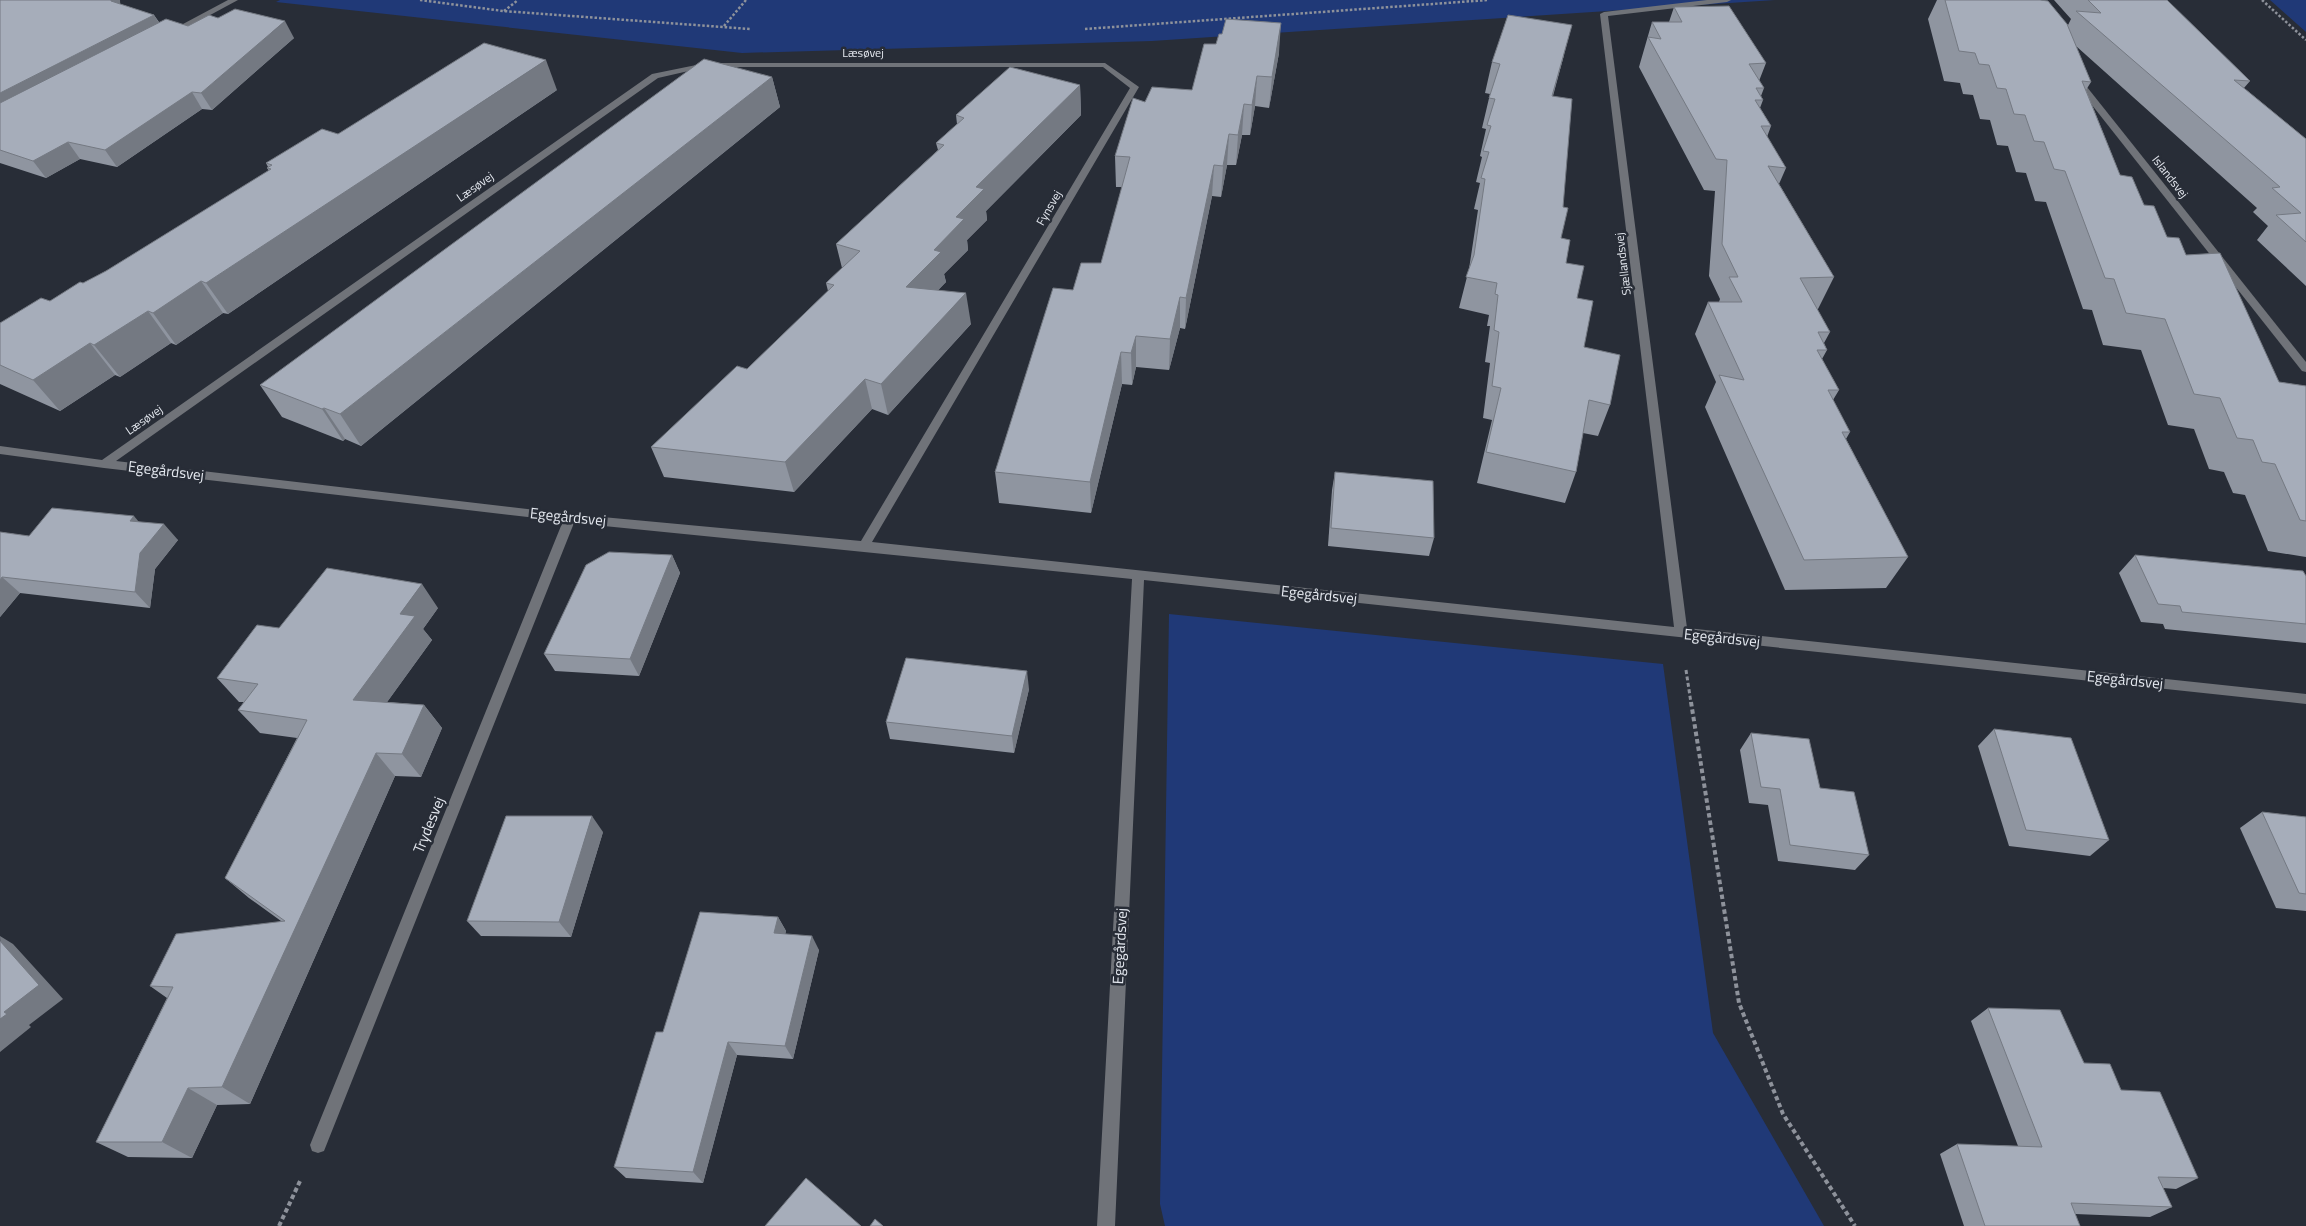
<svg xmlns="http://www.w3.org/2000/svg" width="2306" height="1226" font-family="'Titillium Web',sans-serif">
	<style>
		.green { fill: #203977 }
		.lines { fill: none; stroke-linecap: round; stroke-linejoin: round }
		.path-far2 { stroke: #8e929b; stroke-width: 2.5; stroke-dasharray: 2.5 2; stroke-linecap: butt }
		.path-far1 { stroke: #8e929b; stroke-width: 3; stroke-dasharray: 4 2.5; stroke-linecap: butt }
		.path { stroke: #8e929b; stroke-width: 4; stroke-dasharray: 4.5 3; stroke-linecap: butt }
		.minor { fill: #707379; fill-rule: evenodd }
		.wall { fill: #8f95a0 }
		.shaded-wall { fill: #747982 }
		.building { fill: #a6adba; stroke: #747982 }
		.labels { text-anchor: middle; stroke-width: 5; stroke-linejoin: round; paint-order: stroke }
		.far-street-label { font-size: 12px; fill: #e5e9f0; stroke: #282d37 }
		.street-label { font-size: 15px; fill: #e5e9f0; stroke: #282d37 }
	</style>
	<rect width="100%" height="100%" fill="#282d37"/>
	<!-- green -->
	<g class="green">
		<path d="M 280,0 L 1775,0 L 1152,41 L 742,53 L 276,2 Z"/>
		<path d="M 2270,0 L 2306,0 L 2306,32 Z"/>
		<path d="M 1169,614 L 1663,664 L 1713,1033 L 1824,1226 L 1165,1226 L 1160,1204 Z"/>
	</g>
	<g class="lines">
		<!-- path-far2 -->
		<g class="path-far2">
			<path d="M 420,0 L 503,11 L 750,29"/>
			<path d="M 2262,0 L 2306,40"/>
			<path d="M 504,11 L 518,0"/>
			<path d="M 724,26 L 746,0"/>
			<path d="M 1085,29 L 1488,0"/>
		</g>
		<!-- path-far1 -->
		<path class="path-far1" d="M 1686,670 L 1691,703"/>
		<!-- path -->
		<g class="path">
			<path d="M 1691,702 L 1739,1003 L 1783,1114 L 1855,1226"/>
			<path d="M 279,1226 L 301,1179"/>
		</g>
		<!-- minor -->
		<g class="minor">
			<path d="M 228,0 L 238,0 L 175,34 L 168,32 Z"/>
			<path d="M 1707,0 L 1731,0 L 1727,2 L 1608,16 L 1687,628 L 2306,694 L 2306,704 L 1144,580 L 1115,1226 L 1097,1226 L 1132,579 L 574,523 L 324,1151 L 318,1153 L 312,1151 L 310,1145 L 563,521 L 104,468 L 0,454 L 0,446 L 102,460 L 652,74 L 706,63 L 1105,63 L 1139,87 L 872,542 L 1674,627 L 1600,14 L 1604,12 ZM 706,67 L 1103,67 L 1130,88 L 861,541 L 570,514 L 116,461 L 658,78 Z"/>
			<path d="M 2073,77 L 2079,77 L 2306,362 L 2306,372 L 2302,371 L 2073,81 Z"/>
		</g>
	</g>
	<!-- wall -->
	<g class="wall">
		<path d="M 0,0 L 120,0 L 120,4 L 154,15 L 159,22 L 188,26 L 218,18 L 294,38 L 212,110 L 202,109 L 117,167 L 80,159 L 46,178 L 0,163 Z"/>
		<path d="M 1937,0 L 2040,0 L 2068,25 L 2071,19 L 2054,0 L 2167,0 L 2250,81 L 2244,88 L 2306,139 L 2306,286 L 2257,240 L 2268,226 L 2253,212 L 2257,208 L 2076,46 L 2091,82 L 2086,90 L 2120,175 L 2144,205 L 2167,237 L 2186,255 L 2279,382 L 2306,386 L 2306,557 L 2268,551 L 2245,495 L 2233,493 L 2224,472 L 2209,469 L 2194,429 L 2168,425 L 2141,350 L 2103,345 L 2092,310 L 2083,309 L 2046,202 L 2035,201 L 2026,173 L 2016,172 L 2008,146 L 1997,145 L 1990,120 L 1980,119 L 1973,95 L 1963,94 L 1960,83 L 1944,81 L 1928,19 Z"/>
		<path d="M 1674,7 L 1766,63 L 1759,81 L 1764,88 L 1761,96 L 1763,100 L 1760,108 L 1771,126 L 1767,137 L 1786,168 L 1779,184 L 1834,277 L 1818,309 L 1817,309 L 1830,332 L 1824,343 L 1827,350 L 1822,359 L 1839,390 L 1833,400 L 1850,432 L 1846,439 L 1908,557 L 1886,588 L 1785,590 L 1705,407 L 1716,382 L 1695,334 L 1708,302 L 1719,302 L 1720,299 L 1709,276 L 1715,191 L 1704,190 L 1639,67 L 1652,22 L 1669,22 Z"/>
		<path d="M 1279,53 L 1269,108 L 1255,106 L 1250,135 L 1242,135 L 1236,165 L 1227,165 L 1221,197 L 1212,196 L 1185,329 L 1180,328 L 1169,370 L 1136,367 L 1132,385 L 1122,384 L 1091,513 L 999,503 L 995,472 L 1073,290 L 1101,263 L 1122,187 L 1116,187 L 1115,156 L 1145,102 L 1192,90 Z"/>
		<path d="M 1564,55 L 1553,96 L 1561,238 L 1566,263 L 1577,298 L 1584,347 L 1610,405 L 1598,436 L 1583,433 L 1576,472 L 1565,503 L 1477,483 L 1492,420 L 1483,418 L 1490,363 L 1485,362 L 1490,326 L 1487,326 L 1489,315 L 1459,308 L 1469,269 L 1478,210 L 1474,209 L 1480,183 L 1476,182 L 1482,157 L 1480,156 L 1486,129 L 1482,128 L 1490,94 L 1485,93 L 1492,62 Z"/>
		<path d="M 772,77 L 780,107 L 361,446 L 345,439 L 343,441 L 282,417 L 260,385 Z"/>
		<path d="M 1080,85 L 1081,115 L 986,211 L 987,220 L 967,240 L 968,250 L 944,274 L 946,282 L 938,290 L 971,324 L 888,415 L 872,409 L 794,492 L 664,477 L 651,447 L 747,369 L 828,291 L 826,283 L 842,268 L 836,244 L 938,150 L 936,143 L 957,124 L 956,115 Z"/>
		<path d="M 557,90 L 228,314 L 223,313 L 176,345 L 171,343 L 120,377 L 115,375 L 60,411 L 0,384 L 0,323 L 50,301 L 106,271 L 269,171 L 267,168 L 268,167 L 266,163 L 338,134 Z"/>
		<path d="M 1335,472 L 1434,538 L 1429,556 L 1328,546 L 1332,490 Z"/>
		<path d="M 139,522 L 178,540 L 155,569 L 150,608 L 20,593 L 0,617 L 0,532 L 29,536 Z"/>
		<path d="M 672,555 L 680,573 L 639,676 L 555,671 L 544,654 Z"/>
		<path d="M 2135,555 L 2306,576 L 2306,643 L 2165,629 L 2163,624 L 2141,622 L 2119,573 Z"/>
		<path d="M 438,608 L 423,629 L 432,640 L 387,702 L 424,705 L 442,728 L 421,777 L 395,776 L 250,1104 L 217,1105 L 192,1158 L 128,1157 L 96,1142 L 167,998 L 150,986 L 281,921 L 249,898 L 225,878 L 297,738 L 260,733 L 238,710 L 244,702 L 239,702 L 217,678 L 279,628 Z"/>
		<path d="M 1029,689 L 1014,753 L 890,739 L 886,722 Z"/>
		<path d="M 1994,729 L 2109,840 L 2090,856 L 2009,846 L 1978,746 Z"/>
		<path d="M 1751,733 L 1820,788 L 1869,855 L 1855,870 L 1778,861 L 1768,805 L 1749,803 L 1740,750 Z"/>
		<path d="M 2262,812 L 2306,817 L 2306,911 L 2276,908 L 2240,828 Z"/>
		<path d="M 603,832 L 571,937 L 481,936 L 467,921 Z"/>
		<path d="M 778,917 L 786,931 L 785,934 L 819,950 L 793,1059 L 737,1055 L 703,1183 L 626,1178 L 614,1167 L 663,1032 Z"/>
		<path d="M 1988,1008 L 2084,1063 L 2121,1090 L 2198,1178 L 2176,1189 L 2163,1188 L 2172,1207 L 2150,1217 L 2075,1214 L 2080,1226 L 1964,1226 L 1940,1154 L 1957,1144 L 2018,1146 L 1971,1021 Z"/>
	</g>
	<!-- shaded-wall -->
	<g class="shaded-wall">
		<path d="M 111,0 L 120,0 L 121,17 L 111,1 Z"/>
		<path d="M 154,15 L 164,31 L 0,116 L 0,93 Z"/>
		<path d="M 285,21 L 294,38 L 212,110 L 201,93 Z"/>
		<path d="M 1281,23 L 1279,53 L 1269,108 L 1272,77 Z"/>
		<path d="M 1572,25 L 1564,55 L 1544,126 L 1552,96 Z"/>
		<path d="M 546,60 L 557,90 L 228,314 L 206,283 Z"/>
		<path d="M 1257,76 L 1255,106 L 1250,135 L 1252,105 Z"/>
		<path d="M 772,77 L 780,107 L 361,446 L 340,414 Z"/>
		<path d="M 1080,85 L 1081,115 L 986,211 L 987,220 L 967,240 L 968,250 L 944,274 L 946,282 L 912,318 L 906,287 L 934,250 L 976,187 Z"/>
		<path d="M 192,92 L 202,109 L 117,167 L 105,150 Z"/>
		<path d="M 1244,104 L 1242,135 L 1236,165 L 1238,135 Z"/>
		<path d="M 1229,134 L 1227,165 L 1221,197 L 1223,166 Z"/>
		<path d="M 68,142 L 80,159 L 46,178 L 33,161 Z"/>
		<path d="M 1214,165 L 1212,196 L 1185,329 L 1186,298 Z"/>
		<path d="M 201,281 L 223,313 L 176,345 L 153,313 Z"/>
		<path d="M 966,293 L 971,324 L 888,415 L 881,384 Z"/>
		<path d="M 1180,297 L 1180,328 L 1169,370 L 1170,339 Z"/>
		<path d="M 148,311 L 171,343 L 120,377 L 94,345 Z"/>
		<path d="M 1136,336 L 1136,367 L 1132,385 L 1131,353 Z"/>
		<path d="M 90,343 L 115,375 L 60,411 L 33,380 Z"/>
		<path d="M 1121,352 L 1122,384 L 1091,513 L 1090,482 Z"/>
		<path d="M 865,379 L 872,409 L 794,492 L 785,462 Z"/>
		<path d="M 324,408 L 345,439 L 343,441 L 322,409 Z"/>
		<path d="M 134,516 L 148,533 L 130,521 Z"/>
		<path d="M 164,524 L 178,540 L 155,569 L 150,608 L 135,592 L 140,553 Z"/>
		<path d="M 672,555 L 680,573 L 639,676 L 630,659 Z"/>
		<path d="M 2,577 L 20,593 L 0,617 L 0,580 Z"/>
		<path d="M 422,584 L 438,608 L 423,629 L 432,640 L 372,723 L 353,700 L 400,614 Z"/>
		<path d="M 1027,671 L 1029,689 L 1014,753 L 1012,736 Z"/>
		<path d="M 424,705 L 442,728 L 421,777 L 402,754 Z"/>
		<path d="M 376,753 L 395,776 L 250,1104 L 222,1087 Z"/>
		<path d="M 592,816 L 603,832 L 571,937 L 559,922 Z"/>
		<path d="M 778,917 L 786,931 L 782,948 L 774,933 Z"/>
		<path d="M 0,936 L 13,944 L 63,999 L 29,1025 L 31,1027 L 0,1052 L 0,1019 L 4,1012 Z"/>
		<path d="M 812,936 L 819,950 L 793,1059 L 785,1046 Z"/>
		<path d="M 728,1042 L 737,1055 L 703,1183 L 693,1172 Z"/>
		<path d="M 188,1088 L 217,1105 L 192,1158 L 162,1142 Z"/>
	</g>
	<!-- building -->
	<g class="building">
		<path d="M 0,0 L 111,0 L 111,1 L 154,15 L 0,93 Z"/>
		<path d="M 1945,0 L 2040,0 L 2048,1 L 2067,24 L 2091,82 L 2082,81 L 2120,175 L 2132,177 L 2144,205 L 2154,206 L 2167,237 L 2179,238 L 2186,255 L 2220,253 L 2279,382 L 2306,386 L 2306,521 L 2300,520 L 2275,464 L 2262,462 L 2253,440 L 2237,438 L 2220,398 L 2194,394 L 2165,319 L 2126,313 L 2114,279 L 2105,278 L 2065,171 L 2054,169 L 2044,142 L 2034,141 L 2025,115 L 2014,114 L 2006,89 L 1997,88 L 1989,65 L 1979,64 L 1975,53 L 1959,51 Z"/>
		<path d="M 2088,0 L 2167,0 L 2250,81 L 2234,80 L 2306,139 L 2306,242 L 2276,215 L 2301,213 L 2272,188 L 2280,187 L 2076,11 L 2101,13 Z"/>
		<path d="M 1729,6 L 1766,63 L 1749,64 L 1764,88 L 1756,88 L 1763,100 L 1755,100 L 1771,126 L 1761,126 L 1786,168 L 1768,166 L 1834,277 L 1800,278 L 1830,332 L 1818,332 L 1827,350 L 1817,350 L 1839,390 L 1828,390 L 1850,432 L 1842,432 L 1908,557 L 1804,560 L 1719,375 L 1744,380 L 1708,302 L 1742,302 L 1729,277 L 1738,277 L 1722,244 L 1727,160 L 1716,159 L 1648,37 L 1661,39 L 1652,22 L 1682,22 L 1674,7 Z"/>
		<path d="M 235,9 L 285,21 L 201,93 L 192,92 L 105,150 L 68,142 L 33,161 L 0,150 L 0,103 L 166,19 L 188,26 L 209,15 L 218,18 Z"/>
		<path d="M 1508,15 L 1572,25 L 1552,96 L 1572,99 L 1563,207 L 1568,208 L 1561,238 L 1570,240 L 1566,263 L 1584,266 L 1577,298 L 1593,301 L 1584,347 L 1620,355 L 1610,405 L 1589,400 L 1576,472 L 1486,452 L 1501,388 L 1492,386 L 1499,332 L 1494,330 L 1498,295 L 1495,294 L 1497,283 L 1466,277 L 1474,255 L 1485,179 L 1481,178 L 1489,152 L 1483,151 L 1491,126 L 1487,125 L 1495,99 L 1489,98 L 1500,64 L 1492,62 Z"/>
		<path d="M 1226,19 L 1281,23 L 1272,77 L 1257,76 L 1252,105 L 1244,104 L 1238,135 L 1229,134 L 1223,166 L 1214,165 L 1186,298 L 1180,297 L 1170,339 L 1136,336 L 1131,353 L 1121,352 L 1090,482 L 995,472 L 1053,288 L 1073,290 L 1081,263 L 1101,263 L 1130,157 L 1115,156 L 1133,98 L 1145,102 L 1152,87 L 1192,90 L 1204,44 L 1216,44 L 1219,34 L 1222,34 Z"/>
		<path d="M 484,43 L 546,60 L 206,283 L 201,281 L 153,313 L 148,311 L 94,345 L 90,343 L 33,380 L 0,365 L 0,323 L 41,298 L 50,301 L 80,282 L 83,283 L 106,271 L 271,169 L 267,168 L 272,165 L 266,163 L 322,129 L 338,134 Z"/>
		<path d="M 704,59 L 772,77 L 340,414 L 324,408 L 322,409 L 260,385 Z"/>
		<path d="M 1010,67 L 1080,85 L 976,187 L 984,189 L 956,217 L 964,219 L 934,250 L 941,252 L 906,287 L 966,293 L 881,384 L 865,379 L 785,462 L 651,447 L 737,366 L 747,369 L 834,285 L 826,283 L 860,251 L 836,244 L 944,145 L 936,143 L 964,118 L 956,115 Z"/>
		<path d="M 1335,472 L 1433,481 L 1434,538 L 1331,528 Z"/>
		<path d="M 52,508 L 134,516 L 130,521 L 164,524 L 140,553 L 135,592 L 2,577 L 0,580 L 0,532 L 29,536 Z"/>
		<path d="M 609,552 L 672,555 L 630,659 L 544,654 L 586,565 Z"/>
		<path d="M 2135,555 L 2303,571 L 2306,576 L 2306,624 L 2182,612 L 2180,606 L 2158,604 Z"/>
		<path d="M 327,568 L 422,584 L 400,614 L 415,616 L 353,700 L 424,705 L 402,754 L 376,753 L 222,1087 L 188,1088 L 162,1142 L 96,1142 L 173,987 L 150,986 L 176,934 L 285,921 L 225,878 L 307,720 L 238,710 L 258,684 L 217,678 L 257,625 L 279,628 Z"/>
		<path d="M 906,658 L 1027,671 L 1012,736 L 886,722 Z"/>
		<path d="M 1994,729 L 2071,738 L 2109,840 L 2026,830 Z"/>
		<path d="M 1751,733 L 1809,739 L 1820,788 L 1854,792 L 1869,855 L 1790,845 L 1780,789 L 1761,787 Z"/>
		<path d="M 2262,812 L 2306,817 L 2306,894 L 2299,893 Z"/>
		<path d="M 506,816 L 592,816 L 559,922 L 467,921 Z"/>
		<path d="M 700,912 L 778,917 L 774,933 L 812,936 L 785,1046 L 728,1042 L 693,1172 L 614,1167 L 656,1032 L 663,1032 Z"/>
		<path d="M 0,941 L 39,985 L 4,1012 L 7,1014 L 0,1019 Z"/>
		<path d="M 1988,1008 L 2060,1010 L 2084,1063 L 2110,1064 L 2121,1090 L 2160,1092 L 2198,1178 L 2158,1177 L 2172,1207 L 2071,1203 L 2080,1226 L 1985,1226 L 1957,1144 L 2042,1147 Z"/>
		<path d="M 806,1178 L 861,1226 L 765,1226 Z"/>
		<path d="M 875,1219 L 883,1226 L 870,1226 Z"/>
	</g>
	<g class="labels">
		<!-- far-street labels -->
		<g class="far-street-label">
			<text x="863" y="57">Læsøvej</text>
			<text transform="translate(2170 177) rotate(52)" y="4">Islandsvej</text>
			<text transform="translate(475 187) rotate(-35)" y="4">Læsøvej</text>
			<text transform="translate(1049 208) rotate(-60)" y="4">Fynsvej</text>
			<text transform="translate(1623 264) rotate(-97)" y="4">Sjællandsvej</text>
			<text transform="translate(144 420) rotate(-35)" y="4">Læsøvej</text>
		</g>
		<!-- street labels -->
		<g class="street-label">
			<text transform="translate(166 471) rotate(7)" y="5">Egegårdsvej</text>
			<text transform="translate(568 517) rotate(6)" y="5">Egegårdsvej</text>
			<text transform="translate(1319 595) rotate(6)" y="5">Egegårdsvej</text>
			<text transform="translate(1722 638) rotate(6)" y="5">Egegårdsvej</text>
			<text transform="translate(2125 680) rotate(6)" y="5">Egegårdsvej</text>
			<text transform="translate(429 825) rotate(-68)" y="5">Trydesvej</text>
			<text transform="translate(1120 946) rotate(-87)" y="5">Egegårdsvej</text>
		</g>
	</g>
</svg>
